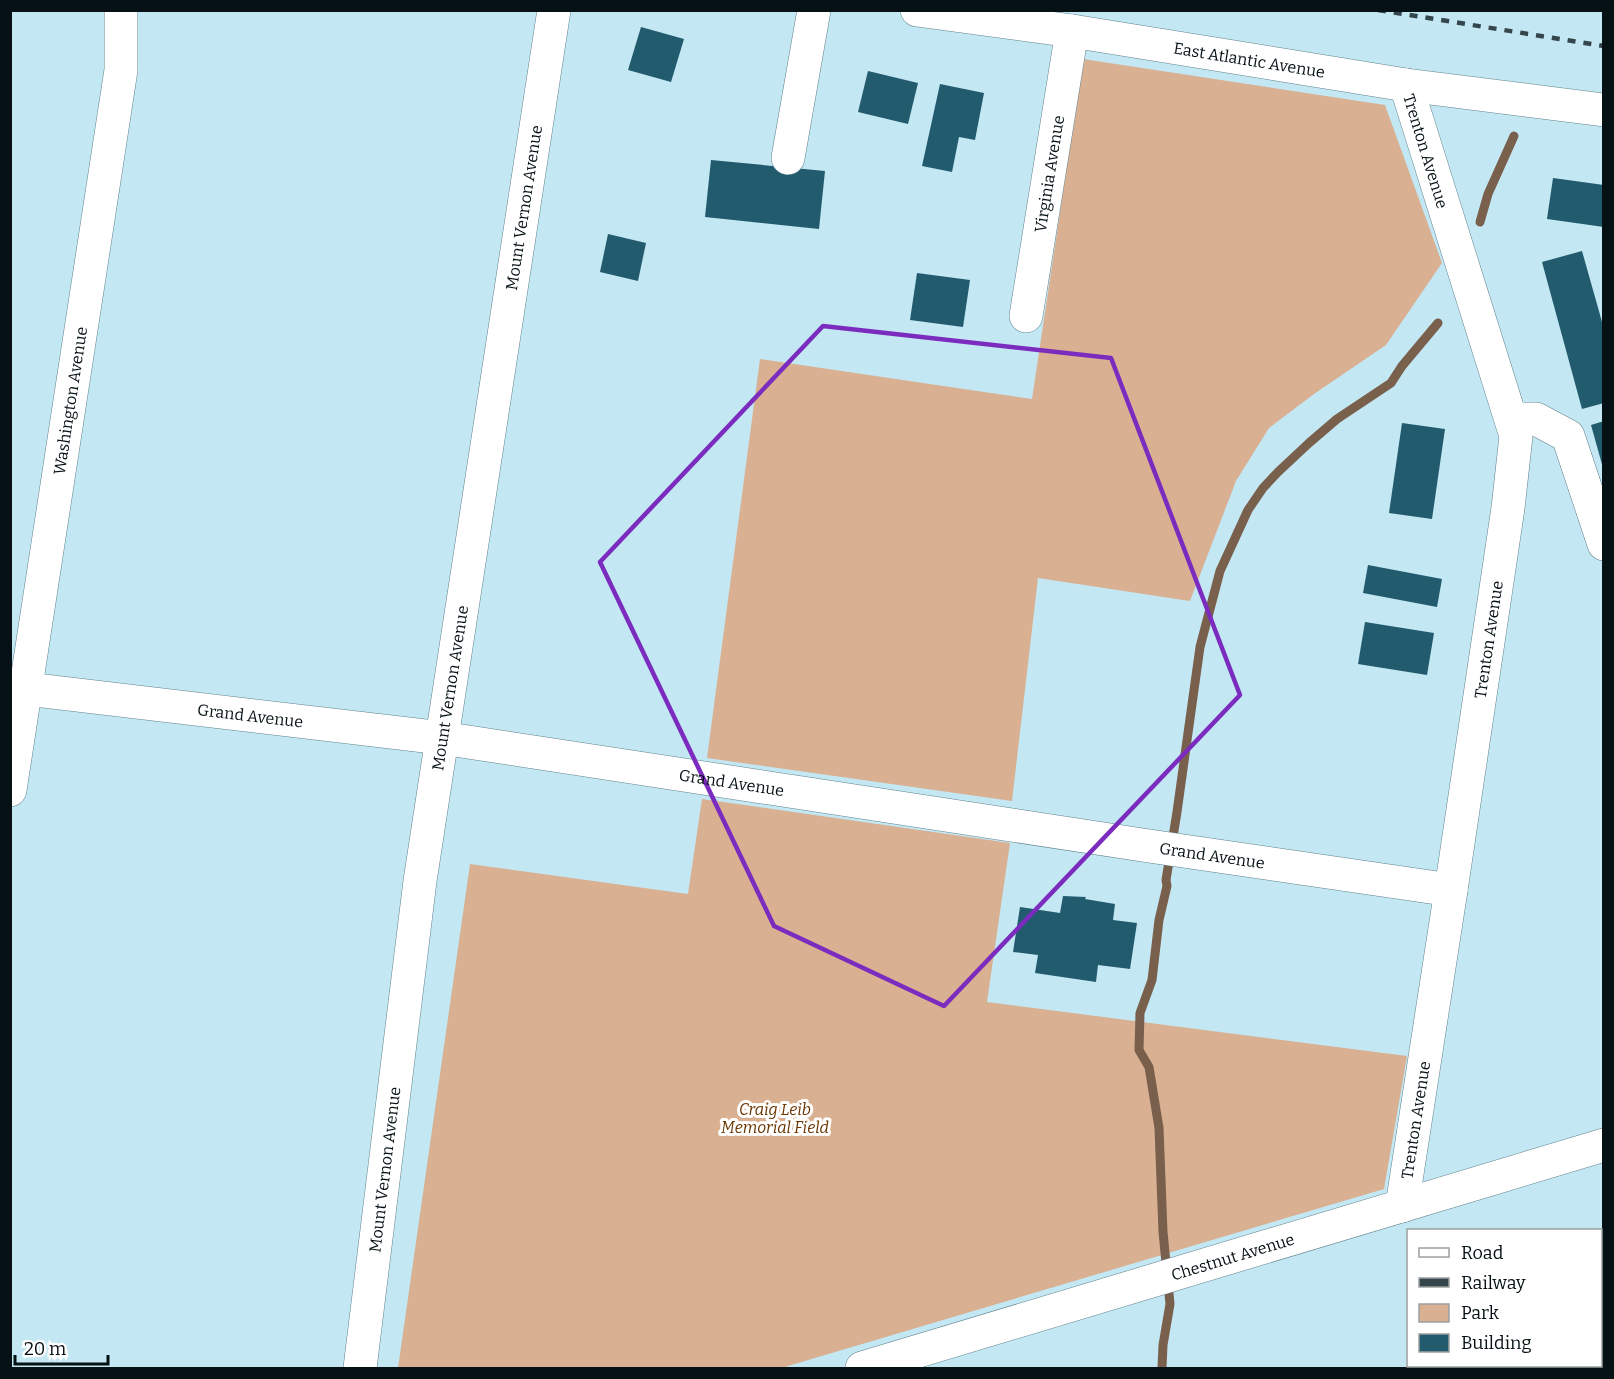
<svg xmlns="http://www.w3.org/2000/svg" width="1614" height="1379" font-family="Bitter,serif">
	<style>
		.green { fill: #dab092 }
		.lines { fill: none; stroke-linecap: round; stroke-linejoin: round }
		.stream { stroke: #79604d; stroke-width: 9 }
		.building { fill: #225b6d }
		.minor-casing { stroke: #61828d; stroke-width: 34 }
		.minor { stroke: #fff; stroke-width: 33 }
		.rail { stroke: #34464c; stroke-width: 4.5; stroke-dasharray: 8 8; stroke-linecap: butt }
		.marked { fill: none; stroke: #7b2cbf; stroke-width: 4.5; stroke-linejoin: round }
		.labels { text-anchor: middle; stroke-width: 6; stroke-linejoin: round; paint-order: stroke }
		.street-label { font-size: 16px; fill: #051115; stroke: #fff }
		.park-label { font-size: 16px; font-style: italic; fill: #693400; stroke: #fff }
	</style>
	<rect width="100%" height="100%" fill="#c3e7f3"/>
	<!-- green -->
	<g class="green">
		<path d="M 1083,59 L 1385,105 L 1442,263 L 1386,345 L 1314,394 L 1269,428 L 1236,481 L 1190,601 L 1038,578 L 1012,801 L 707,758 L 760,359 L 1032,399 Z"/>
		<path d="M 702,799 L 1010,843 L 987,1002 L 1407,1056 L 1384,1189 L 788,1366 L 784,1368 L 398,1368 L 470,864 L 688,894 Z"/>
	</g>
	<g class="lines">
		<!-- stream -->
		<g class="stream">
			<path d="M 1480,222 L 1488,194 L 1514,136"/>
			<path d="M 1162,1368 L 1163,1345 L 1170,1304 L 1163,1232 L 1159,1128 L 1149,1067 L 1139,1050 L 1140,1013 L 1152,980 L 1159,920 L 1167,886 L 1166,880 L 1177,812 L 1200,647 L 1220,571 L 1248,510 L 1263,488 L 1278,472 L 1309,443 L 1337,419 L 1391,383 L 1402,366 L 1438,323"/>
		</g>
	</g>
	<!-- building -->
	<g class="building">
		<path d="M 641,27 L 684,39 L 671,82 L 628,70 Z"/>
		<path d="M 868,71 L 918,83 L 908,124 L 858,112 Z"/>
		<path d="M 940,84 L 984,93 L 975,140 L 959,137 L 952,172 L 922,166 Z"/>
		<path d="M 711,160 L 825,171 L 819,229 L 705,217 Z"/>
		<path d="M 1553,178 L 1604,185 L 1604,227 L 1547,219 Z"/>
		<path d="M 608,234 L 646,243 L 638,281 L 600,272 Z"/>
		<path d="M 1582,251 L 1604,329 L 1604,403 L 1582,409 L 1542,262 Z"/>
		<path d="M 917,273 L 970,280 L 963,327 L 910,320 Z"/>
		<path d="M 1604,421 L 1604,468 L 1603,468 L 1591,425 Z"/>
		<path d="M 1402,423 L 1445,429 L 1432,519 L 1389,513 Z"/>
		<path d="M 1368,565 L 1442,579 L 1437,607 L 1363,593 Z"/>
		<path d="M 1365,622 L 1434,633 L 1427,675 L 1358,664 Z"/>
		<path d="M 1063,896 L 1086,897 L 1085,899 L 1115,904 L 1113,920 L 1137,923 L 1130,969 L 1098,965 L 1096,982 L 1035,973 L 1038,955 L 1013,952 L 1020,907 L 1060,913 Z"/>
	</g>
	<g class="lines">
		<defs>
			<g id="minor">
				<path id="s1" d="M 917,10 L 1072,31 L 1406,85 L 1604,110"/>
				<path d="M 788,158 L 814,10"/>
				<path id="s2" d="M 1026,316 L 1072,31"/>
				<path d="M 1511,419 L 1536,419 L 1568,436 L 1604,544"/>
				<path id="s3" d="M 10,687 L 442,738 L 1149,846 L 1451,890"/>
				<path id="s4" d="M 10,790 L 121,70 L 121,10"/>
				<path id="s5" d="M 1402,1206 L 1451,890 L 1508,508 L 1516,436 L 1406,85"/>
				<path id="s6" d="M 360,1368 L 420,881 L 554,10"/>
				<path id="s7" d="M 862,1368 L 1604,1145"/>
			</g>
		</defs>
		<!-- minor casing -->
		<use href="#minor" class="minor-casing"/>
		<!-- minor -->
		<use href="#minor" class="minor"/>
		<!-- rail -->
		<path class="rail" d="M 1378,10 L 1604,46"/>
	</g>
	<!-- marked area -->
	<path class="marked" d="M 823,326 L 1111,358 L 1240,695 L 944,1006 L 774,926 L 600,562 Z"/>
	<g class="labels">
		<!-- street labels -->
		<g class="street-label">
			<text dy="6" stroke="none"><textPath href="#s1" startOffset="336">East Atlantic Avenue</textPath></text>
			<text transform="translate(1426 151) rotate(73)" y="6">Trenton Avenue</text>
			<text dy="6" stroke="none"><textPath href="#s2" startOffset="144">Virginia Avenue</textPath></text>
			<text dy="6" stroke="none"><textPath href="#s6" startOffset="1172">Mount Vernon Avenue</textPath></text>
			<text dy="6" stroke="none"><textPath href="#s4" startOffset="394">Washington Avenue</textPath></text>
			<text dy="6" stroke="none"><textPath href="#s5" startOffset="573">Trenton Avenue</textPath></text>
			<text dy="6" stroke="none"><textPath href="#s6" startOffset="686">Mount Vernon Avenue</textPath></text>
			<text dy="6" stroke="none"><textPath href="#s3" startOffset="242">Grand Avenue</textPath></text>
			<text dy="6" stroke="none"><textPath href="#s3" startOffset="728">Grand Avenue</textPath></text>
			<text dy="6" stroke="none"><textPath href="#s3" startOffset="1214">Grand Avenue</textPath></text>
			<text dy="6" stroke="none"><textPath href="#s5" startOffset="87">Trenton Avenue</textPath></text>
			<text dy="6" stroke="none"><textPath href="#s6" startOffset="200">Mount Vernon Avenue</textPath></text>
			<text dy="6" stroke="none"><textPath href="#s7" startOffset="387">Chestnut Avenue</textPath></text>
		</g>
		<!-- park labels -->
		<g class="park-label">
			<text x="775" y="1115">Craig Leib<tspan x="775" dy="18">Memorial Field</tspan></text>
		</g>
	</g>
	<!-- border -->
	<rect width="1614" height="1379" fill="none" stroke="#051115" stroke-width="24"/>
	<!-- legend -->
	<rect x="1407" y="1229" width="195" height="138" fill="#ffffff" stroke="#9ba0a1" stroke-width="1.5"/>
	<rect x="1419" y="1248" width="30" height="9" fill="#ffffff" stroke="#9ba0a1" stroke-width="1.5"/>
	<text x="1461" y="1259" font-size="18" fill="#051115">Road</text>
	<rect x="1419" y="1278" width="30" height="9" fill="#34464c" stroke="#9ba0a1" stroke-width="1.5"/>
	<text x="1461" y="1289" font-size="18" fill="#051115">Railway</text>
	<rect x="1419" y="1304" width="30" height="18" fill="#dab092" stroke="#9ba0a1" stroke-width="1.5"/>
	<text x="1461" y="1319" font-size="18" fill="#051115">Park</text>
	<rect x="1419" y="1334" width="30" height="18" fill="#225b6d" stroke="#9ba0a1" stroke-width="1.5"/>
	<text x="1461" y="1349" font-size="18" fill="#051115">Building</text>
	<!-- scale -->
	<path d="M15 1355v9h93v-9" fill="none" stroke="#051115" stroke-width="3"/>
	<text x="24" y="1355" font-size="18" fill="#051115" stroke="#ffffff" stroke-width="4.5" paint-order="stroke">20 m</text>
</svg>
